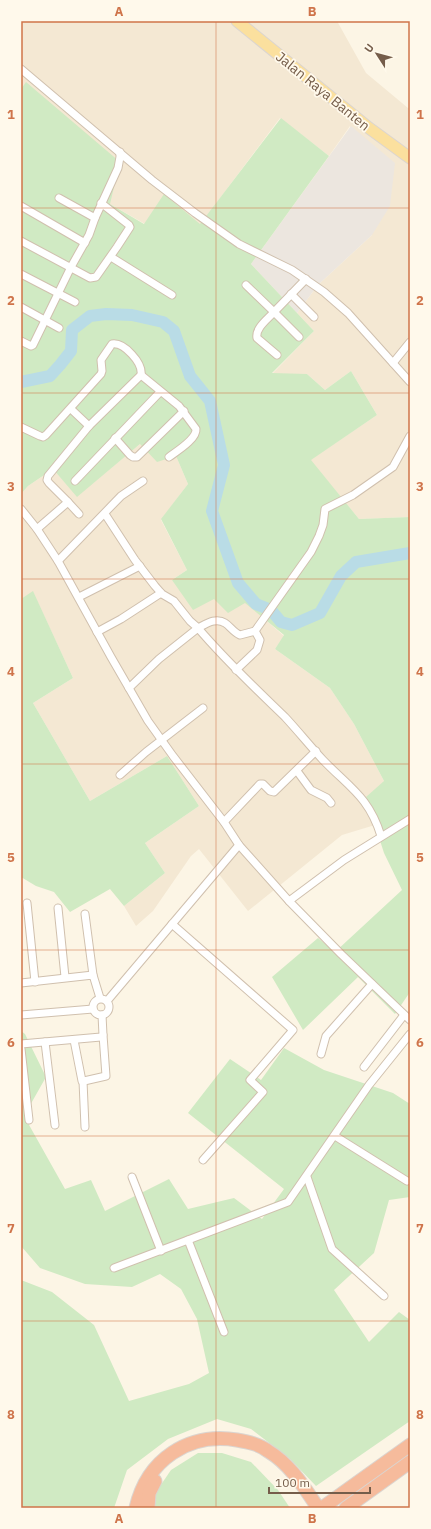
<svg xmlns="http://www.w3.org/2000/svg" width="431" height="1529" font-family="'IBM Plex Sans',sans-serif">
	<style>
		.residential { fill: #f4e8d3 }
		.industrial { fill: #ece6df }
		.green { fill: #d0eac3 }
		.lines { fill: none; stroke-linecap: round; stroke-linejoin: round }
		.river { stroke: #b9dce6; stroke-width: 12 }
		.minor-casing { stroke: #d0c0ae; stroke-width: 9 }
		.primary-casing { stroke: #dbd5d0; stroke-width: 13 }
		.motorway-casing { stroke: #dbd5d0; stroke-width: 15 }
		.minor { stroke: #fff; stroke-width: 7 }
		.primary { stroke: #fbe09e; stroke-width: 11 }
		.motorway { stroke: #f6bb9c; stroke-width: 13 }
		.grid { fill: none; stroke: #cf744a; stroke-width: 1; stroke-opacity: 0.55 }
		.labels { text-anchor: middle; stroke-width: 3.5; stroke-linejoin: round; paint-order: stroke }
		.street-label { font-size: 14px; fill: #755d4a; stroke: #fff9eb }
		.neatline { fill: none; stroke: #cf744a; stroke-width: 1.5 }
		.grid-label { font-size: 13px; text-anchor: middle; font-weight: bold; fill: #cf744a }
	</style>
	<rect width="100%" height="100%" fill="#fcf5e5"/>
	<!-- residential -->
	<g class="residential">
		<path d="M 21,21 L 337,21 L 366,73 L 408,108 L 410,107 L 410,517 L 359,519 L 310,460 L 377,415 L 351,371 L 325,390 L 307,374 L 272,374 L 314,331 L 297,313 L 318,285 L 372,235 L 350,126 L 329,156 L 280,118 L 200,225 L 145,224 L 110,204 L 26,83 L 21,89 Z"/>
		<path d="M 140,444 L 176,456 L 188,484 L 161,520 L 187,570 L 172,580 L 214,599 L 245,602 L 284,636 L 275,649 L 330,688 L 354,724 L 384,781 L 375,825 L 342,835 L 248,911 L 199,849 L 191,856 L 153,911 L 136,926 L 124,906 L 165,873 L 145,843 L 199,806 L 167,756 L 90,801 L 33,703 L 73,678 L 33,592 L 21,599 L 21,494 L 28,486 L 53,469 L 77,496 Z"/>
	</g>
	<!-- industrial -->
	<path class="industrial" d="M 351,126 L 395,163 L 390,206 L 372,235 L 318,285 L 297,313 L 251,264 Z"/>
	<!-- green -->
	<g class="green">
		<path d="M 26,82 L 120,162 L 110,204 L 144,224 L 164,194 L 200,224 L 281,118 L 329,156 L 251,264 L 314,331 L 272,373 L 307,374 L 325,390 L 351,371 L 377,415 L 311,460 L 359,519 L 410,517 L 410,992 L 395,1014 L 358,977 L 303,1030 L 272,977 L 318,938 L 335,952 L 402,890 L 384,853 L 366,797 L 384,781 L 354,724 L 330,688 L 275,649 L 284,635 L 245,603 L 228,613 L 214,599 L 193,610 L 172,580 L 187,570 L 161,519 L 188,484 L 176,456 L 157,462 L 140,444 L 77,497 L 53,469 L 28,486 L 21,494 L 21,89 Z"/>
		<path d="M 33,591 L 73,678 L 33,703 L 90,801 L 167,756 L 199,806 L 145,843 L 165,873 L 124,906 L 110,889 L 70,912 L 54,892 L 36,886 L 21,877 L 21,599 Z"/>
		<path d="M 21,1031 L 25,1034 L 46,1077 L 24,1116 L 65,1189 L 91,1180 L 105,1211 L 169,1179 L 188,1209 L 234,1198 L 262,1219 L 284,1189 L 188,1113 L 230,1059 L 261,1080 L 284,1048 L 324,1070 L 393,1093 L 410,1104 L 409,1131 L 410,1133 L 410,1197 L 389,1200 L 374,1253 L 334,1290 L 369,1342 L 399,1312 L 410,1320 L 410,1421 L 316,1486 L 290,1459 L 251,1429 L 217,1419 L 168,1439 L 127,1470 L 114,1508 L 21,1508 L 21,1280 L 52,1292 L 94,1325 L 129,1401 L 189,1384 L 209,1373 L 197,1319 L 181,1289 L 160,1274 L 132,1287 L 85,1284 L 40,1268 L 21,1246 Z"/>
		<path d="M 198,1453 L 222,1453 L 251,1462 L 278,1490 L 290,1508 L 152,1508 L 154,1495 L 171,1470 Z"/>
	</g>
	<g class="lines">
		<!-- river -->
		<path class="river" d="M 21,382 L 50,376 L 60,365 L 71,351 L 72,330 L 90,316 L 106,314 L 132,315 L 163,322 L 174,331 L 190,376 L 210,401 L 224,465 L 212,511 L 238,583 L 256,604 L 271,610 L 281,622 L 292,625 L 320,613 L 341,576 L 356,562 L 410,553"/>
		<defs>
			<g id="minor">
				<path d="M 21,69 L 152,180 L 195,213 L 239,244 L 292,270 L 324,292 L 348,313 L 410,382"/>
				<path d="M 59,198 L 95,218"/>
				<path d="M 21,206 L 85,243"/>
				<path d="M 21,241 L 90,278 L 96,277 L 117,247 L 130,227 L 129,225 L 101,203"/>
				<path d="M 111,257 L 172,295"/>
				<path d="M 21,274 L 75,302"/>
				<path d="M 246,285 L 274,312 L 306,279"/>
				<path d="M 291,294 L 314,317"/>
				<path d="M 21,307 L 59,328"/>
				<path d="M 21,341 L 31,346 L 33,345 L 71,267 L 89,235 L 95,218 L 118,168 L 120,157 L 120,152"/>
				<path d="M 277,355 L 257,338 C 255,328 268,319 274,312 L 299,337"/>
				<path d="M 393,363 L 410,342"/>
				<path d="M 141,375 L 179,406 L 196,429 C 197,439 177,451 169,457"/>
				<path d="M 71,409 L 89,426"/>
				<path d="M 21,427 L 40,436 L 43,437 L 46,435 L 101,374 L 102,371 L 101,360 L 112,344 C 124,342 143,363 141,375 L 89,426 L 48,476 L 47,480 L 49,483 L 68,502 L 37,529"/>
				<path d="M 115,438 L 130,455 L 133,457 L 137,457 L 184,411"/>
				<path d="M 75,481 L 160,392"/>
				<path d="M 68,502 L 79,514"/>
				<path d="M 21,509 L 37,529 L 58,561 L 111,657 L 148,721 L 173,756 L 224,822 L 239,845 L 289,901 L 341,954 L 410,1020"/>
				<path d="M 105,514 L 135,560 L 155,586 L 162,594 L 174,601 L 190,621 L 198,628 C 206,624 216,617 225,623 C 230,626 233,632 240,635 L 255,631"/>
				<path d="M 58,561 L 121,496 L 143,481"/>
				<path d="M 79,597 L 140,566"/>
				<path d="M 97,632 L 121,619 L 161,593"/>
				<path d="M 236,670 L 257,650 L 260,640 L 255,631 L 311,552 L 319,536 L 323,525 L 325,509 L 353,495 L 393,467 L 410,436"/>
				<path d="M 129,688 L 159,659 L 198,628 C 225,660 255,688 285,717 C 298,731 310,746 323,760 C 350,788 369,797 381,836"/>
				<path d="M 297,771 L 311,790 L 327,798 L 331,803"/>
				<path d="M 120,775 L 146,752 L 203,708"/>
				<path d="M 224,822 L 260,784 L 263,784 L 270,791 L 274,792 L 316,751"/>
				<path d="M 289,901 L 344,860 L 410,819"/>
				<path d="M 27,903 L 35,982"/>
				<path d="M 58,908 L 65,977"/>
				<path d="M 85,914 L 93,975"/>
				<path d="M 172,924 L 293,1030 L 250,1080 L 263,1092 L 203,1160"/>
				<path d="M 21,983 L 93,975 L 100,998"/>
				<circle cx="101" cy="1007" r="8"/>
				<path d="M 107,1001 L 239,845"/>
				<path d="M 21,1015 L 93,1009"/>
				<path d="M 74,1040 L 82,1081 L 84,1081 L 106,1076 L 103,1035"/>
				<path d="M 45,1042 L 55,1125"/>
				<path d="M 21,1044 L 101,1037 L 103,1035 L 102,1015"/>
				<path d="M 21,1049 L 29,1120"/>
				<path d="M 321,1054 L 326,1036 L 372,984"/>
				<path d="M 364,1067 L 404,1015"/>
				<path d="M 83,1081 L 85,1127"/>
				<path d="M 335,1136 L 407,1181"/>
				<path d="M 132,1177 L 161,1251"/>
				<path d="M 307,1177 L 332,1249 L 384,1296"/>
				<path d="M 188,1240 L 224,1332"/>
				<path d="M 114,1268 L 288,1202 L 369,1085 L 410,1034"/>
			</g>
			<path id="primary" d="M 237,21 L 369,128 L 410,158"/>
			<g id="motorway">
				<path d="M 136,1508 C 147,1460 188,1432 237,1440 C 248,1442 259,1444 268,1451 C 290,1464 304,1487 318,1508"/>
				<path d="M 148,1508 L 149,1493 L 155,1481"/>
				<path d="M 322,1508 L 410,1445"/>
				<path d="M 346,1508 L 410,1462"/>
			</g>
		</defs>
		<!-- minor casing -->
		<use href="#minor" class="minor-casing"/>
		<!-- primary casing -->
		<use href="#primary" class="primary-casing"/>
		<!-- motorway casing -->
		<use href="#motorway" class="motorway-casing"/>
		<!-- minor -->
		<use href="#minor" class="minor"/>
		<!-- primary -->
		<use href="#primary" class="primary"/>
		<!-- motorway -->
		<use href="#motorway" class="motorway"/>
	</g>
	<!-- grid -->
	<path class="grid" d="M 216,21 L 216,1508M 21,208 L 410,208M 21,393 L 410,393M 21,579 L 410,579M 21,764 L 410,764M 21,950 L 410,950M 21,1136 L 410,1136M 21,1321 L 410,1321"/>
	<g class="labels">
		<!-- street labels -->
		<g class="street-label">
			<text transform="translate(323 91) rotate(39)" y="5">Jalan Raya Banten</text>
		</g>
	</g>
	<!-- border -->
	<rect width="431" height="1529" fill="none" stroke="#fff9eb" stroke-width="44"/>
	<!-- north arrow -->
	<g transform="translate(377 54) rotate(306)" stroke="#fff9eb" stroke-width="3" paint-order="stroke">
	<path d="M0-3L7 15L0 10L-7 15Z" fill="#755d4a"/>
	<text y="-6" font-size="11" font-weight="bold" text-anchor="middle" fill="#755d4a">U</text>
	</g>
	<!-- scale -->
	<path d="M269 1487v6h101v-6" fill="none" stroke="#755d4a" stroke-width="2"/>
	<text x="275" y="1487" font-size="12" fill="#755d4a" stroke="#fff9eb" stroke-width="3" paint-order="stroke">100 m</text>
	<rect x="22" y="22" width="387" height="1485" class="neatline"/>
	<g class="grid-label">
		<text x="119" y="16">A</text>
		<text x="312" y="16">B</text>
		<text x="11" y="119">1</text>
		<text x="420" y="119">1</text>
		<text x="11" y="305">2</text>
		<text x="420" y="305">2</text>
		<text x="11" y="491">3</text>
		<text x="420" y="491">3</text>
		<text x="11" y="676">4</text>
		<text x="420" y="676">4</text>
		<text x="11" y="862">5</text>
		<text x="420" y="862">5</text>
		<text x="11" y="1047">6</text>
		<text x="420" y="1047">6</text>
		<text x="11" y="1233">7</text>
		<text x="420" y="1233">7</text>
		<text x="11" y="1419">8</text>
		<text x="420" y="1419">8</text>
		<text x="119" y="1523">A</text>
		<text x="312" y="1523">B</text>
	</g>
</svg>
